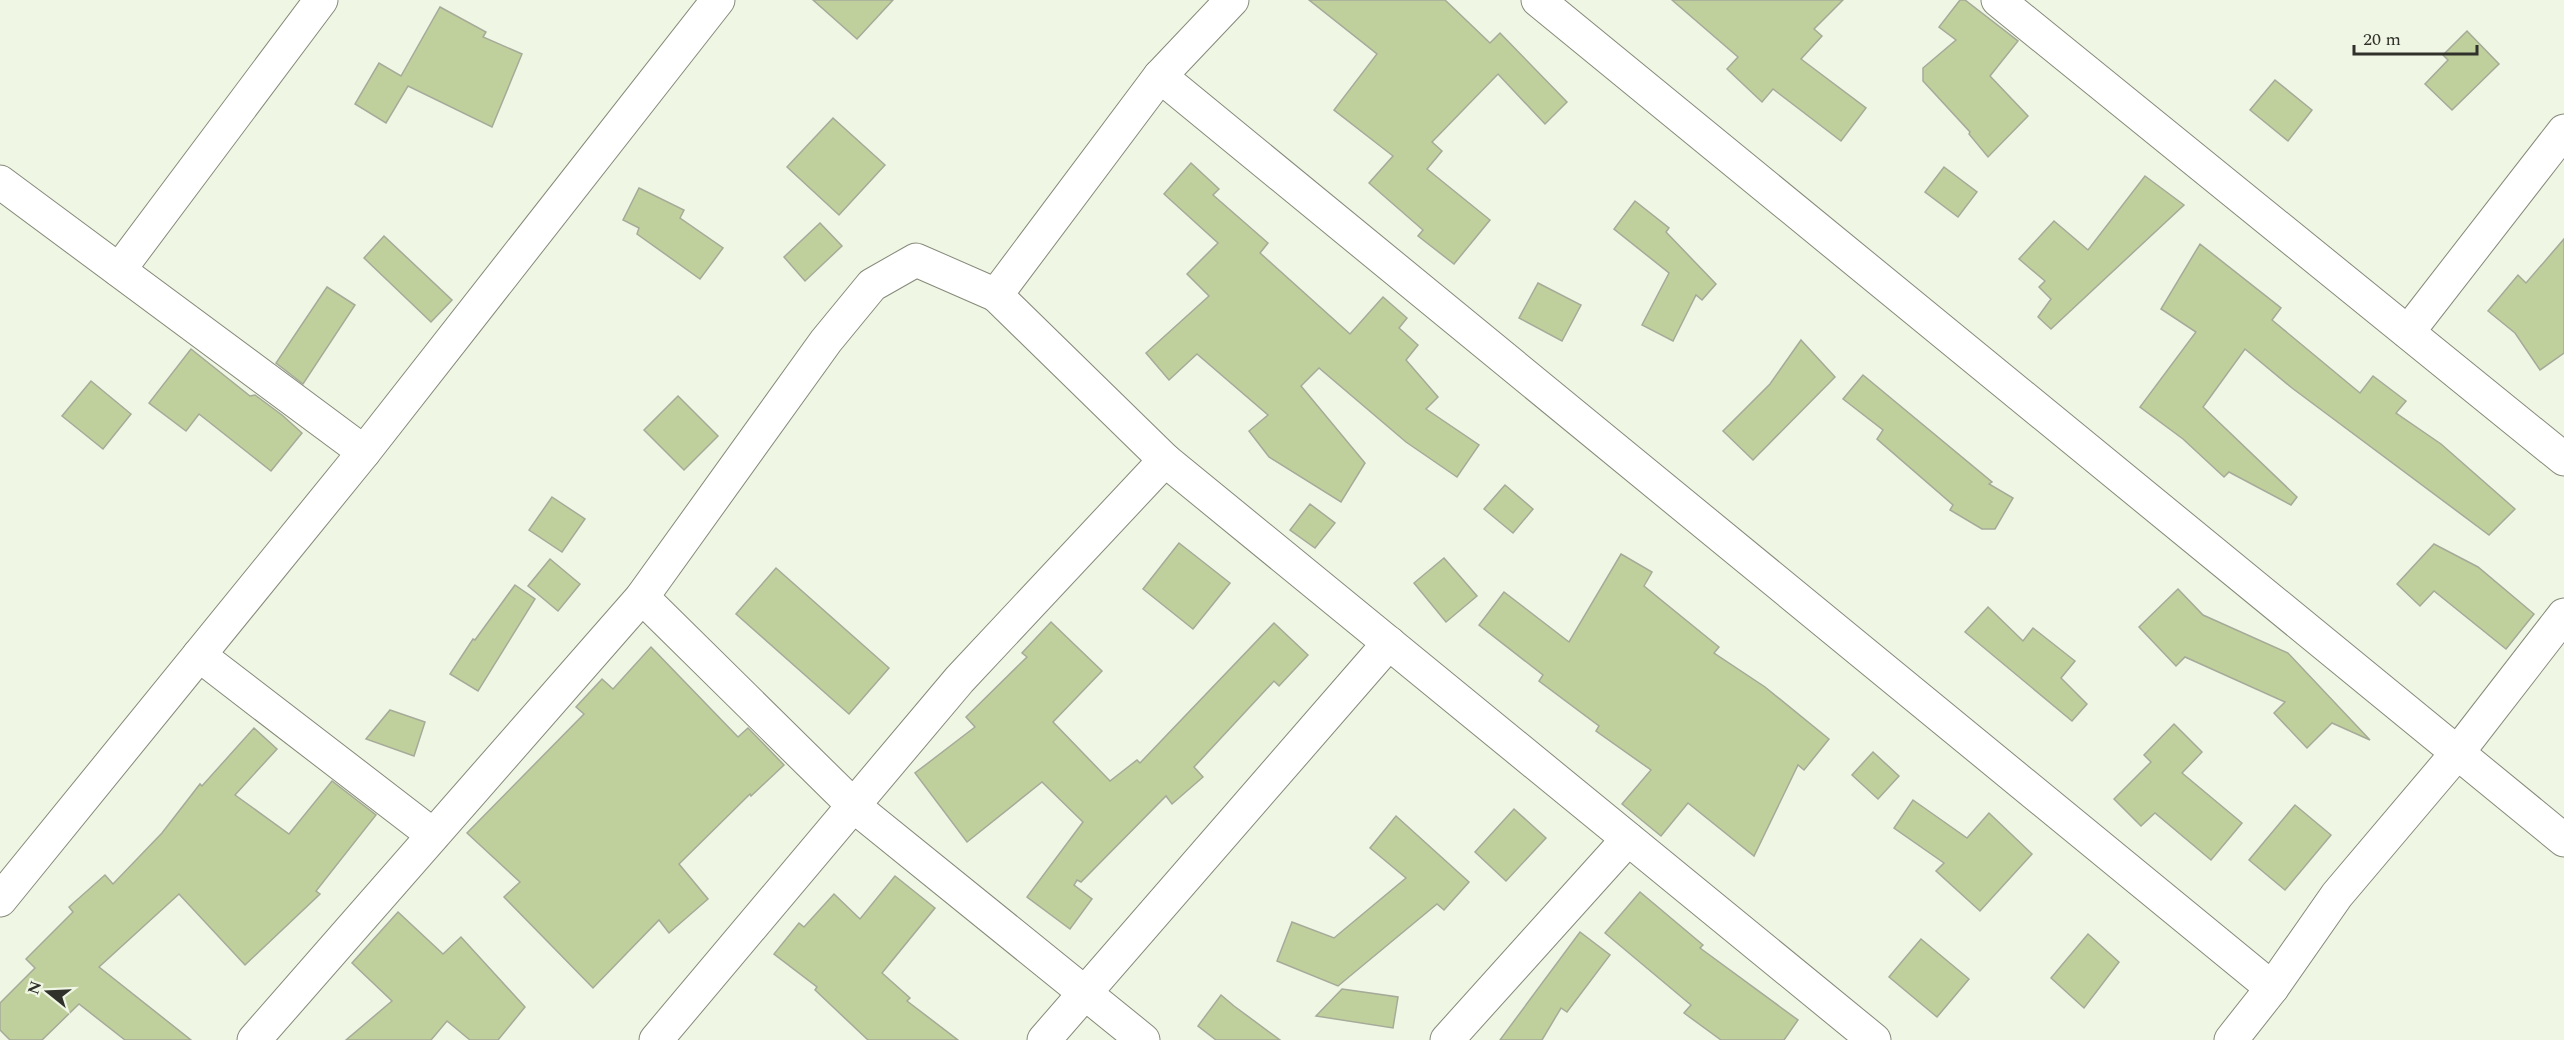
<svg xmlns="http://www.w3.org/2000/svg" width="2564" height="1040" font-family="Spectral,serif">
	<style>
		.building { fill: #c0d09c; stroke: #a5aa99; stroke-width: 1.5 }
		.lines { fill: none; stroke-linecap: round; stroke-linejoin: round }
		.minor-casing { stroke: #858a7a; stroke-width: 35 }
		.minor { stroke: #fff; stroke-width: 33 }
	</style>
	<rect width="100%" height="100%" fill="#f0f6e4"/>
	<!-- building -->
	<g class="building">
		<path d="M 813,0 L 893,0 L 857,39 Z"/>
		<path d="M 1309,0 L 1445,0 L 1490,43 L 1500,33 L 1567,102 L 1545,124 L 1498,74 L 1432,142 L 1442,151 L 1427,169 L 1490,220 L 1454,264 L 1418,236 L 1423,230 L 1369,183 L 1393,156 L 1334,110 L 1377,54 Z"/>
		<path d="M 1672,0 L 1843,0 L 1814,29 L 1822,36 L 1801,59 L 1866,108 L 1841,141 L 1773,89 L 1762,102 L 1727,69 L 1738,57 Z"/>
		<path d="M 1960,0 L 1965,0 L 2018,41 L 1990,76 L 2028,116 L 1988,157 L 1969,134 L 1970,132 L 1923,81 L 1923,68 L 1956,40 L 1939,27 Z"/>
		<path d="M 440,7 L 486,32 L 483,37 L 522,54 L 492,127 L 408,86 L 386,123 L 355,104 L 379,63 L 401,76 Z"/>
		<path d="M 2467,31 L 2499,64 L 2452,110 L 2425,84 L 2448,60 L 2443,55 Z"/>
		<path d="M 2275,80 L 2312,110 L 2288,141 L 2250,110 Z"/>
		<path d="M 833,118 L 885,165 L 839,215 L 787,167 Z"/>
		<path d="M 1191,163 L 1219,189 L 1213,195 L 1268,243 L 1260,253 L 1350,334 L 1383,297 L 1407,318 L 1399,328 L 1418,345 L 1406,360 L 1438,397 L 1426,409 L 1479,445 L 1457,477 L 1406,442 L 1319,368 L 1301,386 L 1365,463 L 1341,502 L 1269,457 L 1249,431 L 1268,415 L 1197,354 L 1169,380 L 1146,353 L 1209,296 L 1187,274 L 1218,243 L 1164,194 Z"/>
		<path d="M 1944,167 L 1977,192 L 1958,217 L 1925,192 Z"/>
		<path d="M 2145,176 L 2184,205 L 2051,329 L 2038,317 L 2051,299 L 2039,287 L 2045,281 L 2019,259 L 2054,221 L 2088,250 Z"/>
		<path d="M 639,188 L 684,210 L 680,218 L 723,248 L 700,279 L 637,234 L 639,228 L 623,220 Z"/>
		<path d="M 1635,201 L 1669,228 L 1666,232 L 1716,284 L 1702,300 L 1696,295 L 1673,341 L 1642,325 L 1669,273 L 1614,229 Z"/>
		<path d="M 820,223 L 842,246 L 805,281 L 784,257 Z"/>
		<path d="M 384,236 L 452,300 L 431,322 L 364,258 Z"/>
		<path d="M 2564,239 L 2564,353 L 2540,370 L 2515,333 L 2488,311 L 2518,275 L 2526,283 Z"/>
		<path d="M 2200,244 L 2281,308 L 2272,320 L 2360,393 L 2373,376 L 2406,401 L 2396,413 L 2441,444 L 2515,509 L 2489,535 L 2292,388 L 2245,349 L 2203,407 L 2297,497 L 2291,505 L 2229,472 L 2224,477 L 2183,439 L 2140,407 L 2196,332 L 2161,309 Z"/>
		<path d="M 1538,283 L 1581,305 L 1562,341 L 1519,318 Z"/>
		<path d="M 327,287 L 355,305 L 303,384 L 276,363 Z"/>
		<path d="M 1801,340 L 1835,377 L 1753,460 L 1723,431 L 1770,384 Z"/>
		<path d="M 191,349 L 250,396 L 255,395 L 282,415 L 302,433 L 271,471 L 199,414 L 186,431 L 149,403 Z"/>
		<path d="M 1863,375 L 1992,482 L 1989,484 L 2013,498 L 1995,529 L 1982,529 L 1950,510 L 1953,505 L 1877,439 L 1883,430 L 1843,399 Z"/>
		<path d="M 91,381 L 131,414 L 103,449 L 62,416 Z"/>
		<path d="M 678,396 L 718,436 L 684,470 L 644,430 Z"/>
		<path d="M 1505,485 L 1533,509 L 1513,533 L 1484,509 Z"/>
		<path d="M 552,497 L 585,519 L 562,552 L 529,530 Z"/>
		<path d="M 1310,504 L 1335,523 L 1315,548 L 1290,530 Z"/>
		<path d="M 1179,543 L 1230,583 L 1193,629 L 1143,589 Z"/>
		<path d="M 2434,544 L 2478,567 L 2534,614 L 2506,649 L 2434,591 L 2420,606 L 2397,584 Z"/>
		<path d="M 1621,554 L 1652,572 L 1644,586 L 1719,647 L 1714,653 L 1765,687 L 1829,739 L 1804,770 L 1798,765 L 1754,856 L 1688,803 L 1661,836 L 1622,804 L 1651,770 L 1596,731 L 1599,726 L 1539,681 L 1543,675 L 1479,625 L 1504,592 L 1569,642 Z"/>
		<path d="M 1444,558 L 1477,596 L 1446,622 L 1414,583 Z"/>
		<path d="M 550,559 L 580,584 L 558,611 L 528,586 Z"/>
		<path d="M 776,568 L 889,668 L 849,714 L 736,614 Z"/>
		<path d="M 515,585 L 535,599 L 478,691 L 450,674 L 473,639 L 475,640 Z"/>
		<path d="M 2178,589 L 2203,615 L 2288,653 L 2370,740 L 2332,723 L 2307,748 L 2274,713 L 2285,702 L 2185,657 L 2176,666 L 2139,627 Z"/>
		<path d="M 1988,607 L 2023,641 L 2033,628 L 2075,661 L 2061,678 L 2087,704 L 2072,721 L 1965,632 Z"/>
		<path d="M 1051,622 L 1102,671 L 1053,722 L 1110,781 L 1137,760 L 1140,763 L 1274,623 L 1308,655 L 1279,686 L 1274,681 L 1194,767 L 1203,777 L 1172,804 L 1166,796 L 1081,882 L 1077,880 L 1074,885 L 1092,899 L 1070,929 L 1027,897 L 1083,822 L 1042,782 L 967,842 L 915,773 L 975,727 L 966,717 L 1027,657 L 1022,653 Z"/>
		<path d="M 651,647 L 738,737 L 748,728 L 784,765 L 751,796 L 750,794 L 679,864 L 708,899 L 669,933 L 659,920 L 593,988 L 504,897 L 520,882 L 467,833 L 584,714 L 576,707 L 602,679 L 613,689 Z"/>
		<path d="M 390,710 L 425,722 L 414,756 L 366,739 Z"/>
		<path d="M 2174,724 L 2202,752 L 2182,773 L 2242,823 L 2211,860 L 2155,813 L 2141,826 L 2114,799 L 2151,762 L 2144,755 Z"/>
		<path d="M 254,728 L 277,749 L 235,795 L 289,834 L 332,781 L 376,815 L 316,891 L 320,894 L 245,965 L 179,894 L 99,967 L 191,1040 L 125,1040 L 79,1004 L 42,1040 L 10,1040 L 0,1030 L 0,1003 L 35,968 L 26,959 L 73,912 L 69,907 L 105,875 L 113,884 L 162,833 L 200,784 L 202,786 Z"/>
		<path d="M 1873,752 L 1899,776 L 1878,799 L 1852,775 Z"/>
		<path d="M 1913,800 L 1967,838 L 1989,813 L 2032,854 L 1980,911 L 1936,871 L 1944,863 L 1894,828 Z"/>
		<path d="M 2295,805 L 2331,835 L 2285,890 L 2249,860 Z"/>
		<path d="M 1514,809 L 1546,838 L 1506,881 L 1475,852 Z"/>
		<path d="M 1396,816 L 1469,882 L 1444,910 L 1437,904 L 1338,986 L 1277,961 L 1292,922 L 1334,938 L 1406,878 L 1370,848 Z"/>
		<path d="M 895,876 L 935,908 L 882,973 L 910,998 L 907,1001 L 958,1040 L 868,1040 L 815,990 L 817,987 L 774,954 L 799,923 L 804,927 L 834,894 L 860,919 Z"/>
		<path d="M 1640,892 L 1703,945 L 1700,948 L 1798,1020 L 1784,1040 L 1721,1040 L 1684,1013 L 1691,1005 L 1605,933 Z"/>
		<path d="M 398,912 L 443,954 L 461,937 L 525,1007 L 498,1040 L 470,1040 L 447,1021 L 431,1040 L 346,1040 L 392,1001 L 352,963 Z"/>
		<path d="M 1580,932 L 1610,955 L 1567,1012 L 1561,1008 L 1542,1040 L 1500,1040 Z"/>
		<path d="M 2088,934 L 2119,962 L 2084,1008 L 2051,978 Z"/>
		<path d="M 1921,939 L 1969,979 L 1937,1017 L 1889,977 Z"/>
		<path d="M 1342,989 L 1398,997 L 1393,1028 L 1316,1016 Z"/>
		<path d="M 1221,995 L 1234,1006 L 1280,1040 L 1216,1040 L 1198,1026 Z"/>
	</g>
	<g class="lines">
		<defs>
			<g id="minor">
				<path d="M 1538,0 L 2564,840"/>
				<path d="M 1998,0 L 2564,459"/>
				<path d="M 1160,76 L 2272,988"/>
				<path d="M 0,182 L 364,452"/>
				<path d="M 119,270 L 321,0"/>
				<path d="M 996,295 L 1165,460 L 1874,1040"/>
				<path d="M 2408,332 L 2564,131"/>
				<path d="M 642,597 L 855,807 L 1143,1040"/>
				<path d="M 199,655 L 433,835"/>
				<path d="M 0,900 L 364,452 L 718,0"/>
				<path d="M 254,1040 L 642,597 L 826,341 L 872,285 L 916,260 L 996,295 L 1160,76 L 1232,0"/>
				<path d="M 656,1040 L 959,680 L 1165,460"/>
				<path d="M 1044,1040 L 1389,643"/>
				<path d="M 1447,1040 L 1628,839"/>
				<path d="M 2231,1040 L 2272,988 L 2337,895 L 2458,752 L 2564,615"/>
			</g>
		</defs>
		<!-- minor casing -->
		<use href="#minor" class="minor-casing"/>
		<!-- minor -->
		<use href="#minor" class="minor"/>
	</g>
	<!-- north arrow -->
	<g transform="translate(48 992) rotate(288)" stroke="#f0f6e4" stroke-width="4.5" paint-order="stroke">
	<path d="M0-4.5L10 22L0 15L-10 22Z" fill="#2f312a"/>
	<text y="-9" font-size="16" font-weight="bold" text-anchor="middle" fill="#2f312a">N</text>
	</g>
	<!-- scale -->
	<path d="M2354 45v9h123v-9" fill="none" stroke="#2f312a" stroke-width="3"/>
	<text x="2363" y="45" font-size="18" fill="#2f312a" stroke="#f0f6e4" stroke-width="4.5" paint-order="stroke">20 m</text>
</svg>
